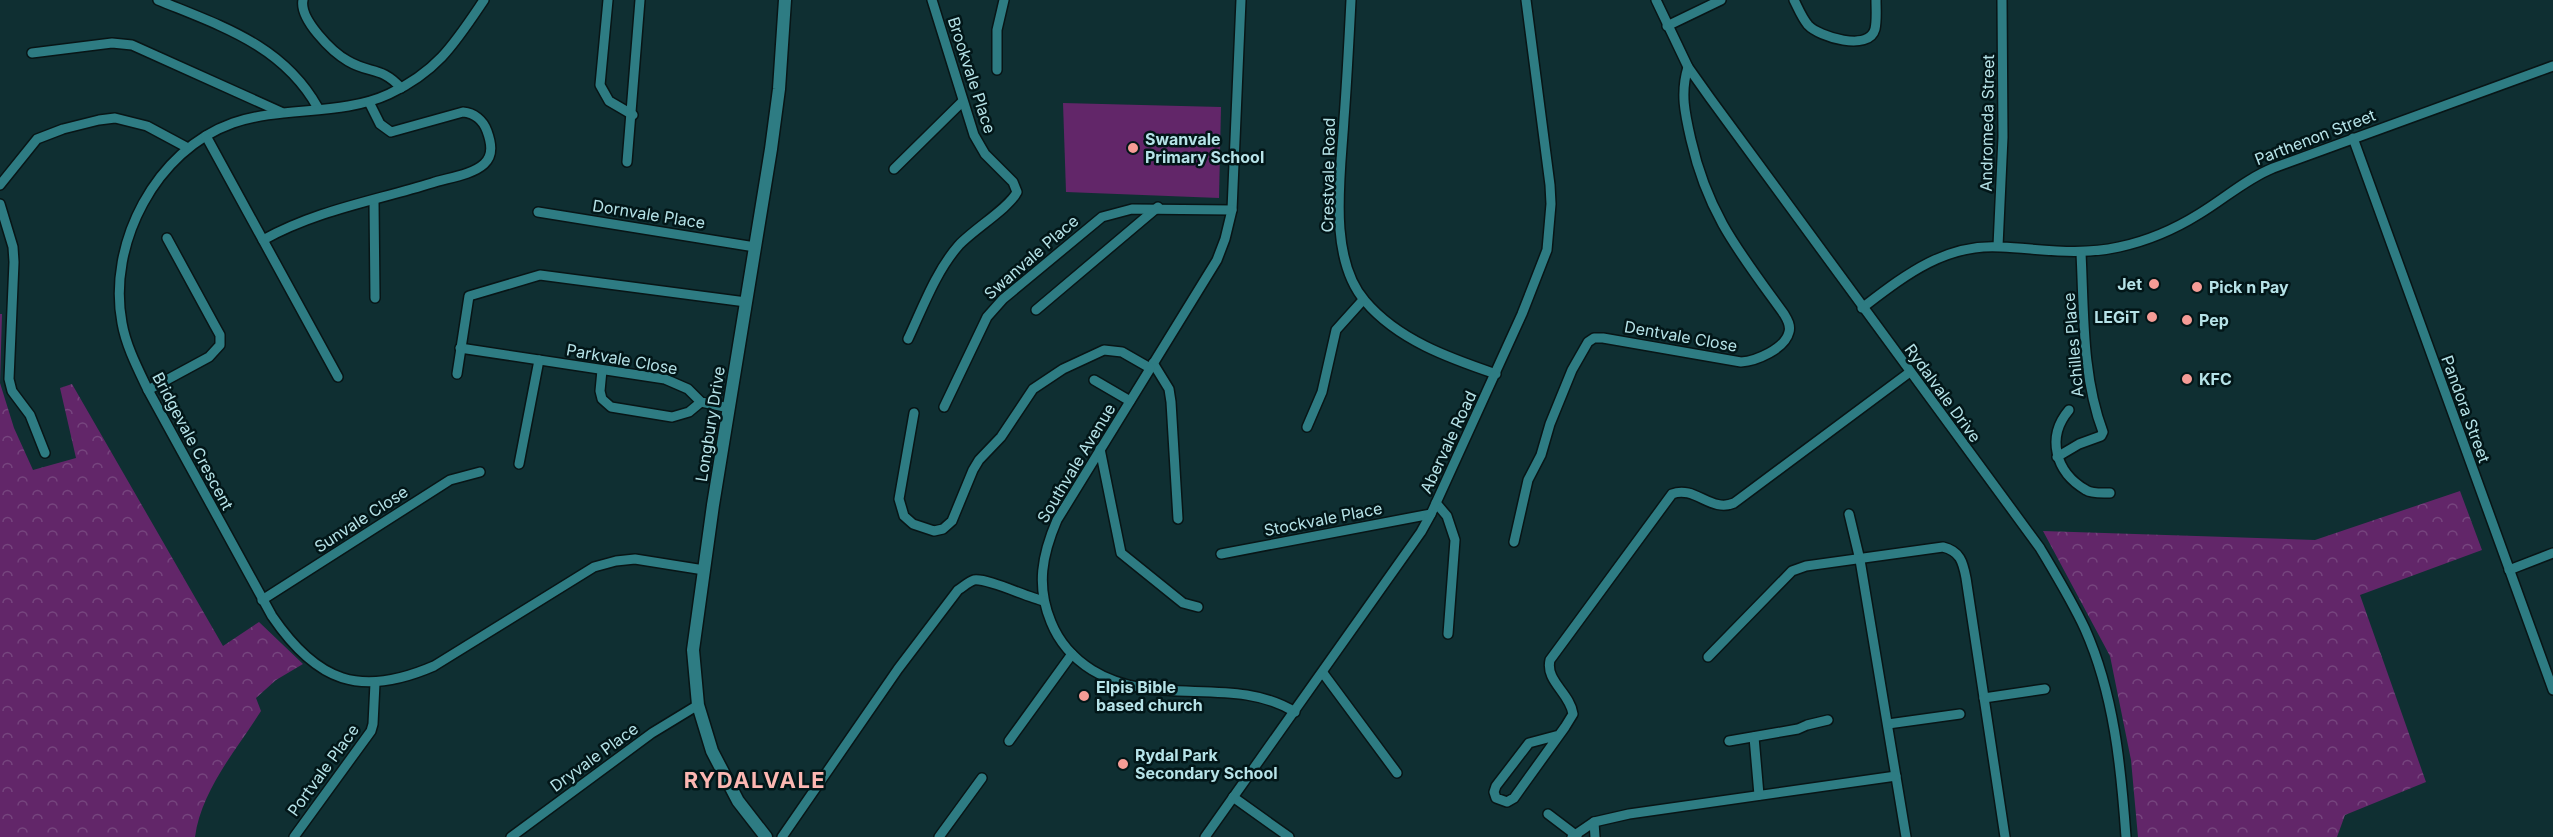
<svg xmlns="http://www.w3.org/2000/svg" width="2553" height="837" font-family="Inter,sans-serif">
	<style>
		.grass { fill: #622669 }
		.forest { fill: url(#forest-crowns) }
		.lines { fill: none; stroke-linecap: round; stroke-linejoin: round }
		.minor-casing { stroke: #081516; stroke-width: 12 }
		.tertiary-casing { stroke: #081516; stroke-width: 15 }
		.minor { stroke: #2e7c83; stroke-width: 9 }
		.tertiary { stroke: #2e7c83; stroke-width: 12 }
		.poi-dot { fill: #f59c96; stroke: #021618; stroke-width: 2 }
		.labels { text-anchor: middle; stroke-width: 5; stroke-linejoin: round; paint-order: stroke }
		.street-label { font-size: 16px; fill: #b6e3e8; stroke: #021618 }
		.poi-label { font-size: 16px; font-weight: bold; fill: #b6e3e8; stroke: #021618; text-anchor: start }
		.district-label { font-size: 22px; font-weight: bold; letter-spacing: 1.5px; fill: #fcb7b2; stroke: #021618 }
	</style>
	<defs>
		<pattern id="forest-crowns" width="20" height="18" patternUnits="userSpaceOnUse" patternTransform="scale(1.5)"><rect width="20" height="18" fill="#622669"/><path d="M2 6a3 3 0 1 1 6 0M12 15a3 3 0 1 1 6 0" fill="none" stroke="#76457e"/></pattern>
	</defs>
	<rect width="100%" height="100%" fill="#0f2f32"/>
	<!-- grass -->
	<path class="grass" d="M 1063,103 L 1221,107 L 1219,198 L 1066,192 Z"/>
	<!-- forest -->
	<g class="forest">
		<path d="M 0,314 L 2,314 L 0,383 L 14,428 L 33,470 L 76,458 L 60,388 L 72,384 L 223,646 L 259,622 L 303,664 L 276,680 L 256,698 L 261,711 C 236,750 201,791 195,837 L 0,837 Z"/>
		<path d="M 2460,491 L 2482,550 L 2360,595 L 2426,782 L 2345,815 L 2337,837 L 2138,837 L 2131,760 L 2110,656 L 2043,531 L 2315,540 Z"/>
	</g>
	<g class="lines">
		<defs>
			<g id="minor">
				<path d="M 158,0 C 221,26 283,45 318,108"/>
				<path d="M 303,0 C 299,19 332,52 348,61 C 370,74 381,66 401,88"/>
				<path d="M 484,0 C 455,43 438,71 389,94 C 342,116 282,106 233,123 C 156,150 107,244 122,323 C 126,346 138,369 148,390 L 272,616 C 317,682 360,698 434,666 L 594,567 L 616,561 L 635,559 L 704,570"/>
				<path d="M 608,0 L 600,85 L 609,101 L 633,115"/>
				<path d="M 1241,0 L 1232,210 L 1225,239 L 1217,260 L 1057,520 C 1042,555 1036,586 1051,622 C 1059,642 1073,658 1092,670 C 1154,709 1234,674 1295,712"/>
				<path d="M 1351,0 C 1349,40 1347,79 1344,119 C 1341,173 1327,257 1365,301 C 1398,340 1449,358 1496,374"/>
				<path d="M 1656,0 L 1688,67 L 1710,98 L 2040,548 C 2056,575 2072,601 2085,629 C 2114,694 2121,767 2126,837"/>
				<path d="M 1794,0 C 1798,8 1802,18 1808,25 C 1819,37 1869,52 1875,29 C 1877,20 1876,9 1876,0"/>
				<path d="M 1667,26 L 1721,0"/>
				<path d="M 32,53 L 112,43 L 132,45 L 281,112"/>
				<path d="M 997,70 L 997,30 L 1004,0"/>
				<path d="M 206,136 L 338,377"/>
				<path d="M 2353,138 L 2553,690"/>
				<path d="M 627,162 L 640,0"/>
				<path d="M 894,169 L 962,102"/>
				<path d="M 0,185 L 37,139 L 63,129 L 99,120 L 115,118 L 147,126 L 188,148"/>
				<path d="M 374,201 L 375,298"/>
				<path d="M 0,204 L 13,247 L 14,262 L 9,379 L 12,391 L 30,415 L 45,453"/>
				<path d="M 538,212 L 755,247"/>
				<path d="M 263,240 C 317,210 374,201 432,183 C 447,178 472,175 484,164 C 494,155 491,142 487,131 C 483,120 474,113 463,112 L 391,132 L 380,124 L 369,102"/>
				<path d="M 1998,246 L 2003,137 L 2002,0"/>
				<path d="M 1862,308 C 1904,276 1945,243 2001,247 C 2042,249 2078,256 2119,247 C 2147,241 2175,229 2199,214 C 2224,199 2246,179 2273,168 L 2553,66"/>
				<path d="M 1036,310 L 1158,207"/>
				<path d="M 908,339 C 923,307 936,271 959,245 C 974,229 1009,208 1017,192 L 1013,182 L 985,154 L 974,135 L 932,0"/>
				<path d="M 460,348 L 665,379 L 688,389 L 701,402 L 729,408"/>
				<path d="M 1153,363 L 1169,389 L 1171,402 L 1178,519"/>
				<path d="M 602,370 L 600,391 L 602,399 L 611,407 L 672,417 L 689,412 L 701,402"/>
				<path d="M 457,374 L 469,296 L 540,275 L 746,302"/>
				<path d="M 1094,380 L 1130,401"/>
				<path d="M 148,390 L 209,357 L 220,345 L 220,335 L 215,326 L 167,238"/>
				<path d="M 944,407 L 987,317 L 1003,299 L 1102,217 L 1132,209 L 1232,210"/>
				<path d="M 2069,410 C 2046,437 2055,472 2086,490 C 2092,494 2103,493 2110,493"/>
				<path d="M 914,413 L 899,499 L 904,516 L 913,524 L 934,531 L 943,529 L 952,521 L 973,470 L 979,460 L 1001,437 L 1033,389 L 1063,369 L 1104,350 L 1122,352 L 1150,368"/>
				<path d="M 1307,427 L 1322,392 L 1336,330 L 1363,300"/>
				<path d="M 1100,449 L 1121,553 L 1183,603 L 1198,607"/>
				<path d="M 2057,457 L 2079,444 L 2101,436 L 2103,432 C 2082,377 2084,312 2081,253"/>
				<path d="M 519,464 L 539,360"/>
				<path d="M 1436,503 L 1447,516 L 1455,540 L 1448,634"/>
				<path d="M 1849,514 L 1860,560 L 1906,837"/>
				<path d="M 1514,542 L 1528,480 L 1541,455 L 1550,424 L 1572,370 L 1588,342 L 1594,338 L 1603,338 L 1741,362 C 1756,361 1785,349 1789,332 C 1791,325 1787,319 1784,314 C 1740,253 1708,215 1691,140 C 1685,114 1680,93 1688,67"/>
				<path d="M 1221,554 L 1431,514"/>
				<path d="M 2509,570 L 2553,553"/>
				<path d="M 262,600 L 450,480 L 480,472"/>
				<path d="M 1708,657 L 1792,571 L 1806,566 L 1943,547 C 1960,551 1963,562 1966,578 L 2005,837"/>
				<path d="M 1323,673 L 1397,773"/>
				<path d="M 1984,698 L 2045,689"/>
				<path d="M 1888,724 L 1960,714"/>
				<path d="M 1559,735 L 1529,743 L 1496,786 L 1494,792 L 1496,798 L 1507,802 L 1514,798 L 1565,727 L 1573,714 C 1570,693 1545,681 1550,660 L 1672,494 C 1695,485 1711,513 1734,503 L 1910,372"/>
				<path d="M 1754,737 L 1759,795"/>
				<path d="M 1009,741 L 1072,654"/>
				<path d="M 1729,741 L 1798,729 L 1807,725 L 1828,720"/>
				<path d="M 1233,797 L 1289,837"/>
				<path d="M 1548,814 L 1577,836"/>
				<path d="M 1594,822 L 1595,837"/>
				<path d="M 294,837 L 371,731 L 373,724 L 375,683"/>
				<path d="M 511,837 L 652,733 L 698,705"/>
				<path d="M 782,837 L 898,669 L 958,590 C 963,587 968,582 974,580 C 988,578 1026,597 1044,601"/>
				<path d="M 939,837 L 982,778"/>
				<path d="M 1205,837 L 1421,532 L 1431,514 L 1522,314 L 1547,250 L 1551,204 L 1550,185 L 1526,0"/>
				<path d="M 1572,837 L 1594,822 L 1629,814 L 1896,776"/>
			</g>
			<path id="tertiary" d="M 766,837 L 738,801 L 712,751 L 698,705 L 693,650 L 713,505 L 771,149 L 779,89 L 785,0"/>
		</defs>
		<!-- minor casing -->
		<use href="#minor" class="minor-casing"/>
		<!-- tertiary casing -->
		<use href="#tertiary" class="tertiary-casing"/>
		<!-- minor -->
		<use href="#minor" class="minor"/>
		<!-- tertiary -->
		<use href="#tertiary" class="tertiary"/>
	</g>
	<!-- markers -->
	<g class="poi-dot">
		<circle cx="1133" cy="148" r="6"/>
		<circle cx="2154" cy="284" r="6"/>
		<circle cx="2197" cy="287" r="6"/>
		<circle cx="2152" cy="317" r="6"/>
		<circle cx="2187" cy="320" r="6"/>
		<circle cx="2187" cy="379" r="6"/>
		<circle cx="1084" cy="696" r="6"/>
		<circle cx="1123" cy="764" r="6"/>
	</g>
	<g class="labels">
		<!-- street labels -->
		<g class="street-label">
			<text transform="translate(972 75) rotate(72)" y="6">Brookvale Place</text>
			<text transform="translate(1987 123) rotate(-89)" y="6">Andromeda Street</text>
			<text transform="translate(2315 137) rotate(-21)" y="6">Parthenon Street</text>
			<text transform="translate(1328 175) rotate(-89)" y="6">Crestvale Road</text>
			<text transform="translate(649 214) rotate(9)" y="6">Dornvale Place</text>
			<text transform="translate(1031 257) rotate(-41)" y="6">Swanvale Place</text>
			<text transform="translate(1681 336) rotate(10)" y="6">Dentvale Close</text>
			<text transform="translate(2073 345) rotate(-95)" y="6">Achilles Place</text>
			<text transform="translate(622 359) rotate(10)" y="6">Parkvale Close</text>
			<text transform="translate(1943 393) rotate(54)" y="6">Rydalvale Drive</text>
			<text transform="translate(2466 409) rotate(70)" y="6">Pandora Street</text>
			<text transform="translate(710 424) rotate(-81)" y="6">Longbury Drive</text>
			<text transform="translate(193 441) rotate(62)" y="6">Bridgevale Crescent</text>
			<text transform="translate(1448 442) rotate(-65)" y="6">Abervale Road</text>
			<text transform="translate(1076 463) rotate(-59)" y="6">Southvale Avenue</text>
			<text transform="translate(361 519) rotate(-33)" y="6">Sunvale Close</text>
			<text transform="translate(1323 519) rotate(-11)" y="6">Stockvale Place</text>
			<text transform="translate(594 757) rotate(-36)" y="6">Dryvale Place</text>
			<text transform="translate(323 770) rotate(-54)" y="6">Portvale Place</text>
		</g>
		<!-- poi labels -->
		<g class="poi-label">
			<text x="1145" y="145">Swanvale<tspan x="1145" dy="18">Primary School</tspan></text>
			<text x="2142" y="290" text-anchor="end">Jet</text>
			<text x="2209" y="293">Pick n Pay</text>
			<text x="2140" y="323" text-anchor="end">LEGiT</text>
			<text x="2199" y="326">Pep</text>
			<text x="2199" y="385">KFC</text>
			<text x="1096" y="693">Elpis Bible<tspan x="1096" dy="18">based church</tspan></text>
			<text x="1135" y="761">Rydal Park<tspan x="1135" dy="18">Secondary School</tspan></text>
		</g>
		<!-- district labels -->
		<g class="district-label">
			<text x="755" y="788">RYDALVALE</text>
		</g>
	</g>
</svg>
